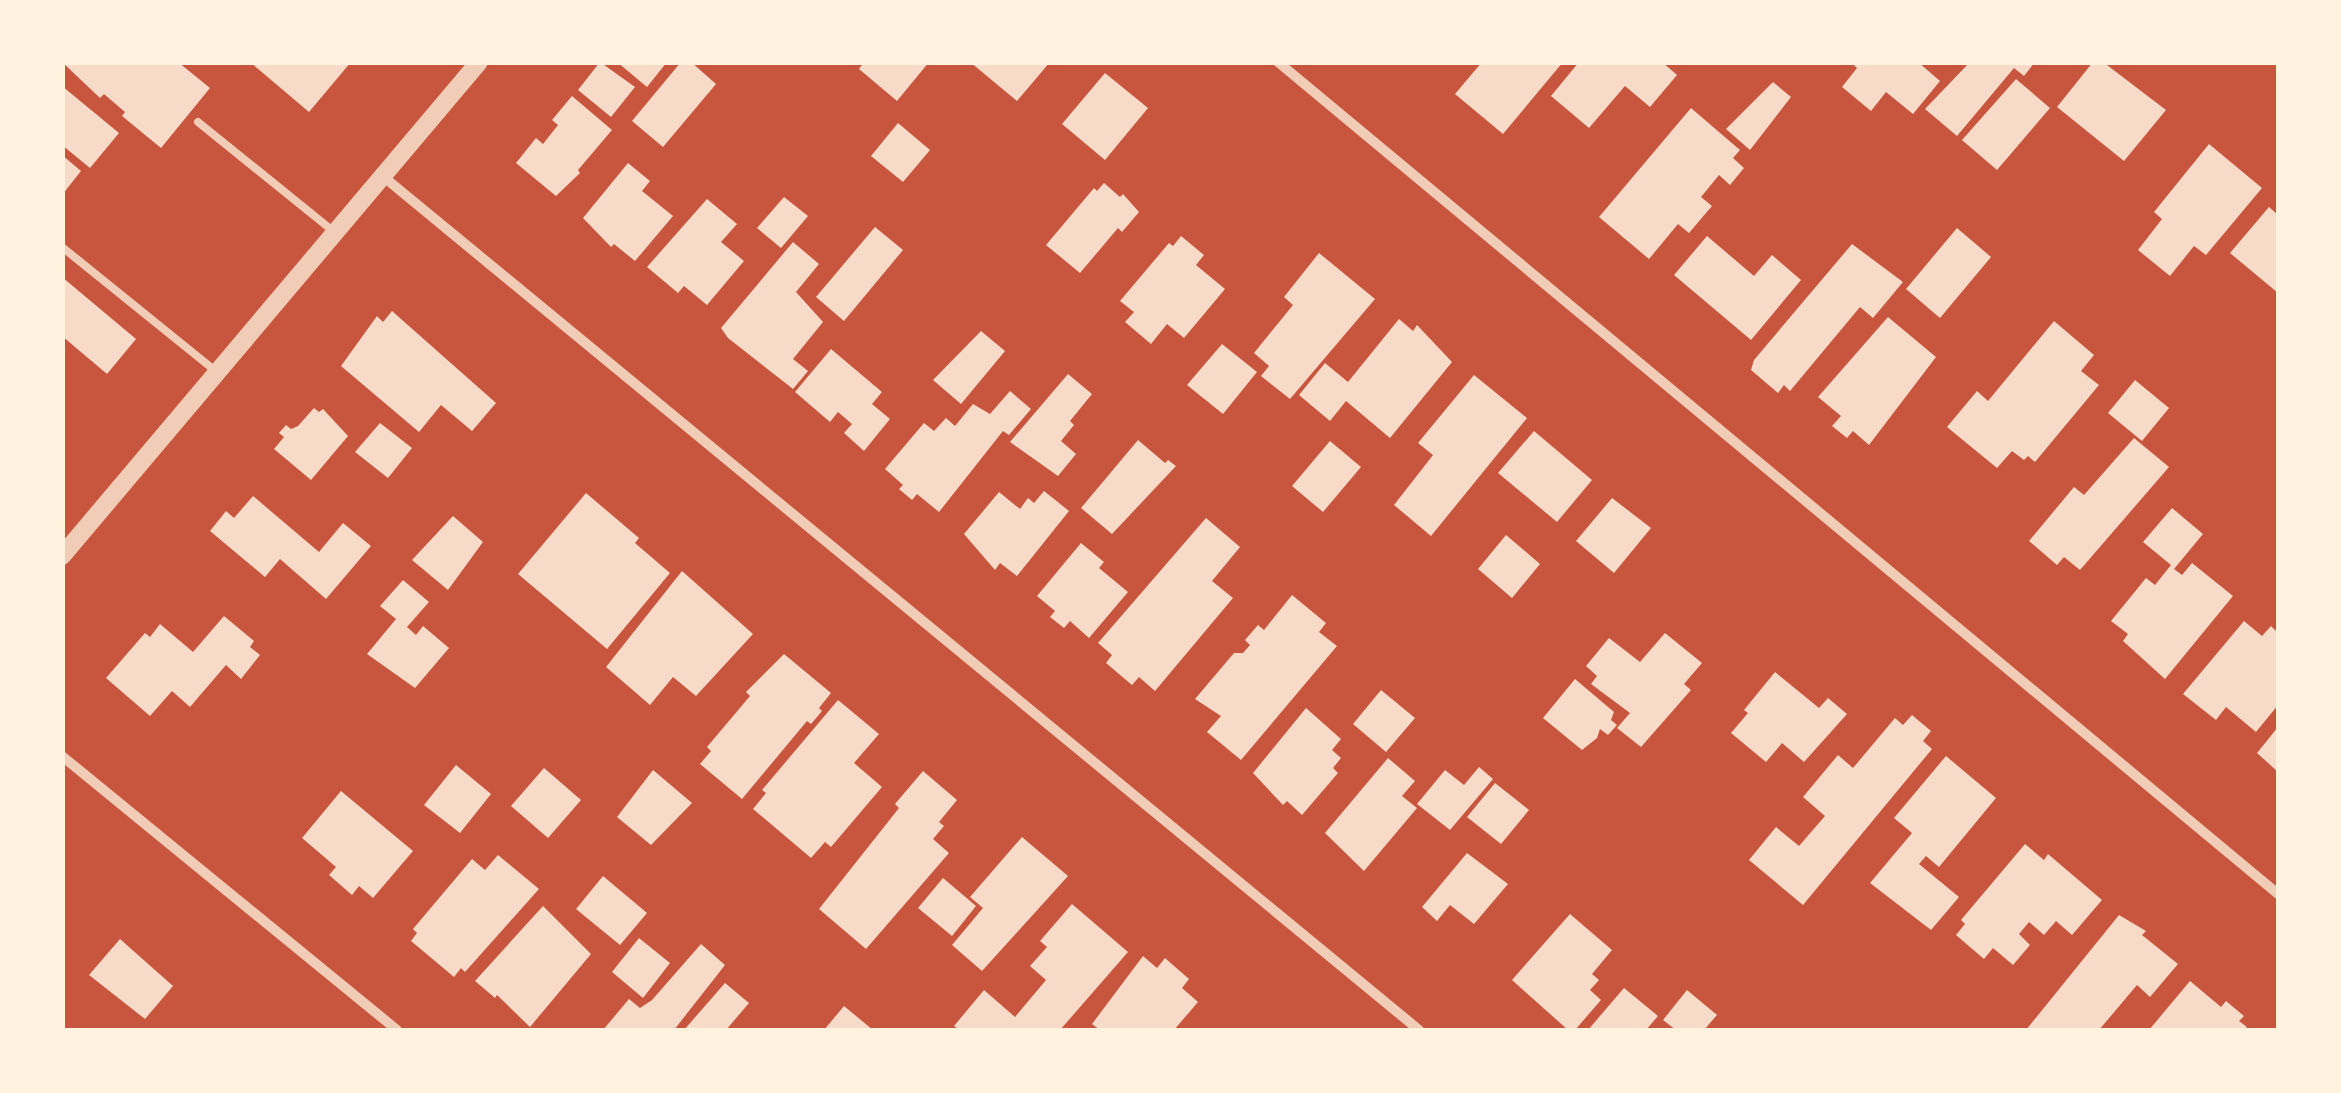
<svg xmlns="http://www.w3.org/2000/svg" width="2341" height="1093" font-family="'Nunito Sans',sans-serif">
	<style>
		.building { fill: #f7dbc8 }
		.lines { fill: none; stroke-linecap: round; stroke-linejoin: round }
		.service { stroke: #f1ccb7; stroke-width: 8 }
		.minor { stroke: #f1ccb7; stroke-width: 10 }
		.tertiary { stroke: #f1ccb7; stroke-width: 18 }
	</style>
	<rect width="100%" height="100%" fill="#c8553d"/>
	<!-- building -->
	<g class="building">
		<path d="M 62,62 L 178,62 L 210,88 L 161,148 L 122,116 L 125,112 L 104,94 L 100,98 Z"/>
		<path d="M 250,62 L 351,62 L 309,112 Z"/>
		<path d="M 600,62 L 635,87 L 611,117 L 578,90 Z"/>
		<path d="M 617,62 L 667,62 L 647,87 Z"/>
		<path d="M 681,62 L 691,62 L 716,84 L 663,147 L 632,121 Z"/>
		<path d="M 864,62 L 929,62 L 897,101 L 859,69 Z"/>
		<path d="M 970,62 L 1050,62 L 1017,101 Z"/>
		<path d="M 1482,62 L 1563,62 L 1503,134 L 1455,94 Z"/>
		<path d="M 1579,62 L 1662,62 L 1677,75 L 1650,107 L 1625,86 L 1589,128 L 1551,96 Z"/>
		<path d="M 1851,62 L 1918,62 L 1940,81 L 1913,114 L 1886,92 L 1871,111 L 1842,87 L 1857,68 Z"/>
		<path d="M 1970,62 L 2035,62 L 2024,76 L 2014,68 L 1957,136 L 1925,109 Z"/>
		<path d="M 2093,62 L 2103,62 L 2166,110 L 2124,161 L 2057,107 Z"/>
		<path d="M 1105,73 L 1148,108 L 1105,160 L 1062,124 Z"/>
		<path d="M 2016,79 L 2050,108 L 1997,170 L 1962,140 Z"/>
		<path d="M 1773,82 L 1791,97 L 1750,150 L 1726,129 Z"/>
		<path d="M 62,86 L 119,133 L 90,168 L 62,145 Z"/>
		<path d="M 572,96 L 612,130 L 578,170 L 580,173 L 556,196 L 516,163 L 536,138 L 543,144 L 558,125 L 552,120 Z"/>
		<path d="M 1691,108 L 1740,150 L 1733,158 L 1744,168 L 1730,185 L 1719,175 L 1701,197 L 1712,206 L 1689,233 L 1678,224 L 1649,259 L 1599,217 Z"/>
		<path d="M 898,123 L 930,150 L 903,182 L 871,156 Z"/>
		<path d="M 2209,144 L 2262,188 L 2206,255 L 2194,246 L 2170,276 L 2138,250 L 2162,219 L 2154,212 Z"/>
		<path d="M 62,155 L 81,171 L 62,195 Z"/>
		<path d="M 628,163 L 650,181 L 642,191 L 673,216 L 635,261 L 614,244 L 611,247 L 583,218 Z"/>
		<path d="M 1104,183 L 1120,197 L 1123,194 L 1139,212 L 1122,232 L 1118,228 L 1080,273 L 1046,245 L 1094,188 L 1097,191 Z"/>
		<path d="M 784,197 L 808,216 L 781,248 L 757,228 Z"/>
		<path d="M 707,199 L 737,224 L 721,242 L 744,261 L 707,305 L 684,286 L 678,293 L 647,267 Z"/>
		<path d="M 2269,207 L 2278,215 L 2278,293 L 2230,253 Z"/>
		<path d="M 875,227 L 903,250 L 844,321 L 816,297 Z"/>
		<path d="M 1957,228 L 1991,257 L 1940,318 L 1906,289 Z"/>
		<path d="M 1181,236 L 1204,255 L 1196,265 L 1225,289 L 1184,338 L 1167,324 L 1151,344 L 1125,322 L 1134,312 L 1120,301 L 1169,243 L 1173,246 Z"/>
		<path d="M 1707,236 L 1754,276 L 1772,255 L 1801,280 L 1751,340 L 1674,275 Z"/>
		<path d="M 793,242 L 819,264 L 796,292 L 823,322 L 793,359 L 808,371 L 793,389 L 728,338 L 721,328 Z"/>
		<path d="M 1852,244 L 1903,282 L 1873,318 L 1860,307 L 1790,391 L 1784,385 L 1778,393 L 1751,370 L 1754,360 Z"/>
		<path d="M 1319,253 L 1375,299 L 1290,399 L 1261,376 L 1269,366 L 1254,353 L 1293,305 L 1284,297 Z"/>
		<path d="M 62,277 L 136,339 L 107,374 L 62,336 Z"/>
		<path d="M 392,311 L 496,403 L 472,431 L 441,405 L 419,432 L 341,366 L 377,316 L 383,322 Z"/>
		<path d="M 1888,317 L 1936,357 L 1869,445 L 1853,431 L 1847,438 L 1832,426 L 1841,416 L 1818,397 Z"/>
		<path d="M 1399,319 L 1413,331 L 1417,325 L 1452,362 L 1390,438 L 1346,401 L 1330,421 L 1299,395 L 1325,363 L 1348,382 Z"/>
		<path d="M 2054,321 L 2094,355 L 2081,371 L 2099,385 L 2035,462 L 2028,456 L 2024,460 L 2012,451 L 1997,468 L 1947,427 L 1977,391 L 1988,401 Z"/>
		<path d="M 981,331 L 1005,351 L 961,404 L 933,380 Z"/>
		<path d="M 1222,344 L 1257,372 L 1223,414 L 1187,385 Z"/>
		<path d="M 831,349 L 882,392 L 872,404 L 890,419 L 864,451 L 844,433 L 852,424 L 838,412 L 830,422 L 795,392 Z"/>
		<path d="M 1068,374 L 1092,394 L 1070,421 L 1074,425 L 1061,441 L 1076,454 L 1058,476 L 1010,442 Z"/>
		<path d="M 1474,375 L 1527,418 L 1431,536 L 1394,505 L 1433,455 L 1418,443 Z"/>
		<path d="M 2135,380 L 2169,408 L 2142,441 L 2108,413 Z"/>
		<path d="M 1010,391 L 1031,409 L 1009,435 L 1003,431 L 939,512 L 917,494 L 912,500 L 899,489 L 903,485 L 885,469 L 924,423 L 934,431 L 946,418 L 955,426 L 973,404 L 990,414 Z"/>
		<path d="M 314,408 L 319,412 L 323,409 L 348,436 L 311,480 L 274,449 L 284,437 L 279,433 L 286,425 L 291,429 L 298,426 Z"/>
		<path d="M 380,423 L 412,448 L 388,478 L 355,452 Z"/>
		<path d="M 1534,431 L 1592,480 L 1557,522 L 1498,473 Z"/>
		<path d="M 2134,438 L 2169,467 L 2080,570 L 2064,557 L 2057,565 L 2029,541 L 2074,487 L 2084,495 Z"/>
		<path d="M 1138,440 L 1165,463 L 1168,460 L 1176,466 L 1112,534 L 1081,508 Z"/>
		<path d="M 1330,441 L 1361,467 L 1323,512 L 1292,486 Z"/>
		<path d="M 1044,491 L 1069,511 L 1017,576 L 1000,563 L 995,570 L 964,534 L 999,492 L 1020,509 L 1028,498 L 1034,503 Z"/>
		<path d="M 586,493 L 639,538 L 635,543 L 670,573 L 607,649 L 518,574 Z"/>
		<path d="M 253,496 L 319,552 L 343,523 L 371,546 L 326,599 L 280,559 L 265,577 L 210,531 L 226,511 L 234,518 Z"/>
		<path d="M 1612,498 L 1651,528 L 1614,573 L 1576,541 Z"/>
		<path d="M 2172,508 L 2203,534 L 2174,569 L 2182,575 L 2192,563 L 2233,596 L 2165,679 L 2123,641 L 2128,634 L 2111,621 L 2146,578 L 2155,585 L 2171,565 L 2143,542 Z"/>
		<path d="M 453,516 L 483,542 L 448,590 L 412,560 Z"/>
		<path d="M 1206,518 L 1240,547 L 1212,581 L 1233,598 L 1155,691 L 1139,677 L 1132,685 L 1106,663 L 1112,655 L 1098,643 Z"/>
		<path d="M 1506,535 L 1540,564 L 1512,598 L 1478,569 Z"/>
		<path d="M 1081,543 L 1104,562 L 1099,568 L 1128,592 L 1089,638 L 1070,621 L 1064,628 L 1050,617 L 1055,611 L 1037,596 Z"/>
		<path d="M 682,571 L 753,634 L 696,696 L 673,677 L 650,705 L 606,667 Z"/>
		<path d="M 403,580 L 429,602 L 407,627 L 416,635 L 423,626 L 449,648 L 415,688 L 367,654 L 396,619 L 380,606 Z"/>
		<path d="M 1292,595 L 1326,623 L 1319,632 L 1337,646 L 1241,760 L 1207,732 L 1221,716 L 1195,699 L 1234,653 L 1243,653 L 1250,645 L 1245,640 L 1258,625 L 1264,630 Z"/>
		<path d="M 224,616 L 254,641 L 250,647 L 260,655 L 241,679 L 226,665 L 190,707 L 172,691 L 150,716 L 106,678 L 145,633 L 150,637 L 160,624 L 193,652 Z"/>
		<path d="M 2244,621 L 2262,636 L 2271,626 L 2278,633 L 2278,705 L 2256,732 L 2226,707 L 2216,720 L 2183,694 Z"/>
		<path d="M 1665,633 L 1702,663 L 1684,684 L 1691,690 L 1641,747 L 1617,728 L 1630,713 L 1591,684 L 1597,676 L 1586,666 L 1609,638 L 1640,662 Z"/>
		<path d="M 784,654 L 831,693 L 819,708 L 822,711 L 811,724 L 807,721 L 742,799 L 700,764 L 711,751 L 707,747 L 750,696 L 746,692 Z"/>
		<path d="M 1775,672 L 1819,708 L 1828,698 L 1847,714 L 1804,762 L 1782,743 L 1766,762 L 1731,733 L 1748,713 L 1744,710 Z"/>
		<path d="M 1575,679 L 1614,712 L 1611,720 L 1617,725 L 1608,735 L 1600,729 L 1597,738 L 1582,750 L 1543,718 Z"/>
		<path d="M 1381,690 L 1415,718 L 1386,752 L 1353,724 Z"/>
		<path d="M 838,700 L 879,734 L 854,763 L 882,787 L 831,847 L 825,842 L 811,858 L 753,809 L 766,793 L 762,790 Z"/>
		<path d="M 1306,708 L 1341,739 L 1332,750 L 1341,758 L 1333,768 L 1338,773 L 1302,815 L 1287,801 L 1283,805 L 1253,773 Z"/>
		<path d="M 1912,715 L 1931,731 L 1923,741 L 1932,749 L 1803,905 L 1749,860 L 1776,827 L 1799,846 L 1825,816 L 1803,797 L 1838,755 L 1853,768 L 1895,718 L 1903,725 Z"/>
		<path d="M 2278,727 L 2278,772 L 2257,753 Z"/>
		<path d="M 1946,756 L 1996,798 L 1939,867 L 1926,856 L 1919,864 L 1959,897 L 1931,930 L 1870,883 L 1912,833 L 1894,818 Z"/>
		<path d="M 1388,758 L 1415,781 L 1402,796 L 1417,808 L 1364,871 L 1325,833 Z"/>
		<path d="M 456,765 L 491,794 L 460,833 L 424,805 Z"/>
		<path d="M 1479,767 L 1493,779 L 1450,830 L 1417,804 L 1445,770 L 1464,785 Z"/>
		<path d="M 544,768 L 581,800 L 548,838 L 511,806 Z"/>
		<path d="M 653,770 L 692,803 L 651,845 L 617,817 Z"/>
		<path d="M 923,771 L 957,800 L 939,822 L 944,826 L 933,839 L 949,853 L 866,949 L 819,909 L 899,808 L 895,804 Z"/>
		<path d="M 1495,783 L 1529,810 L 1501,844 L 1467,817 Z"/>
		<path d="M 341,791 L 413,851 L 373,898 L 359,886 L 352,895 L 329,875 L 336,867 L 302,838 Z"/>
		<path d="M 1022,837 L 1068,876 L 982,971 L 952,945 L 983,908 L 970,897 Z"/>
		<path d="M 2025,844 L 2044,860 L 2048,854 L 2102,900 L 2072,935 L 2056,921 L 2044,935 L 2029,922 L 2019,934 L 2030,945 L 2013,965 L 1993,948 L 1984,959 L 1956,935 L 1965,924 L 1961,920 Z"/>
		<path d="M 1467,853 L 1508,884 L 1474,924 L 1450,905 L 1437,921 L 1422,907 Z"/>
		<path d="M 498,855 L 539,889 L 465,972 L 461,968 L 454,977 L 411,941 L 417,933 L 413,929 L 472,859 L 485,870 Z"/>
		<path d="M 603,876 L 647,913 L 620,945 L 576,909 Z"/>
		<path d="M 943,878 L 976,906 L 952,936 L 918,908 Z"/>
		<path d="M 1072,904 L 1128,952 L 1060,1030 L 960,1030 L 954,1026 L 984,990 L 1015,1017 L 1046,980 L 1030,966 L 1047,947 L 1040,941 Z"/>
		<path d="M 543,906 L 591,954 L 530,1027 L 497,995 L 495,998 L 475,981 Z"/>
		<path d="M 1570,914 L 1612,950 L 1592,974 L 1599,980 L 1590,990 L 1601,1000 L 1575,1030 L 1568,1030 L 1512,980 Z"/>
		<path d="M 2119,915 L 2146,931 L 2142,935 L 2178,964 L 2150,997 L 2137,985 L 2099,1030 L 2026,1030 Z"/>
		<path d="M 639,938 L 670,963 L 643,998 L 612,972 Z"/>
		<path d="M 120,939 L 173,986 L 145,1019 L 89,975 Z"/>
		<path d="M 701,944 L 725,965 L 674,1030 L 603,1030 L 629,999 L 640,1008 L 652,1000 Z"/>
		<path d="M 1143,956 L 1157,968 L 1165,958 L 1189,979 L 1182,988 L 1198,1002 L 1174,1030 L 1100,1030 L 1092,1024 Z"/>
		<path d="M 2190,981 L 2221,1007 L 2226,1001 L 2244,1016 L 2239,1021 L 2247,1027 L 2244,1030 L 2149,1030 Z"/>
		<path d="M 725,983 L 749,1003 L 726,1030 L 684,1030 Z"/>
		<path d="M 1624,988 L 1658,1016 L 1646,1030 L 1588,1030 Z"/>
		<path d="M 1687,990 L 1717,1015 L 1704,1030 L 1676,1030 L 1663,1020 Z"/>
		<path d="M 844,1006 L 873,1030 L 824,1030 Z"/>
	</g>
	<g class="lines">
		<!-- service -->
		<g class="service">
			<path d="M 198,122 L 333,231"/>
			<path d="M 62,247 L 218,373"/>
		</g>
		<!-- minor -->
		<g class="minor">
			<path d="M 1278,62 L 2278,894"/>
			<path d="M 385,178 L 1419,1030"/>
			<path d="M 62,756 L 397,1030"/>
		</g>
		<!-- tertiary -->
		<path class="tertiary" d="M 62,556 L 479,62"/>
	</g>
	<!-- border -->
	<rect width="2341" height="1093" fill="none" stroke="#fff3e0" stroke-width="130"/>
</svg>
